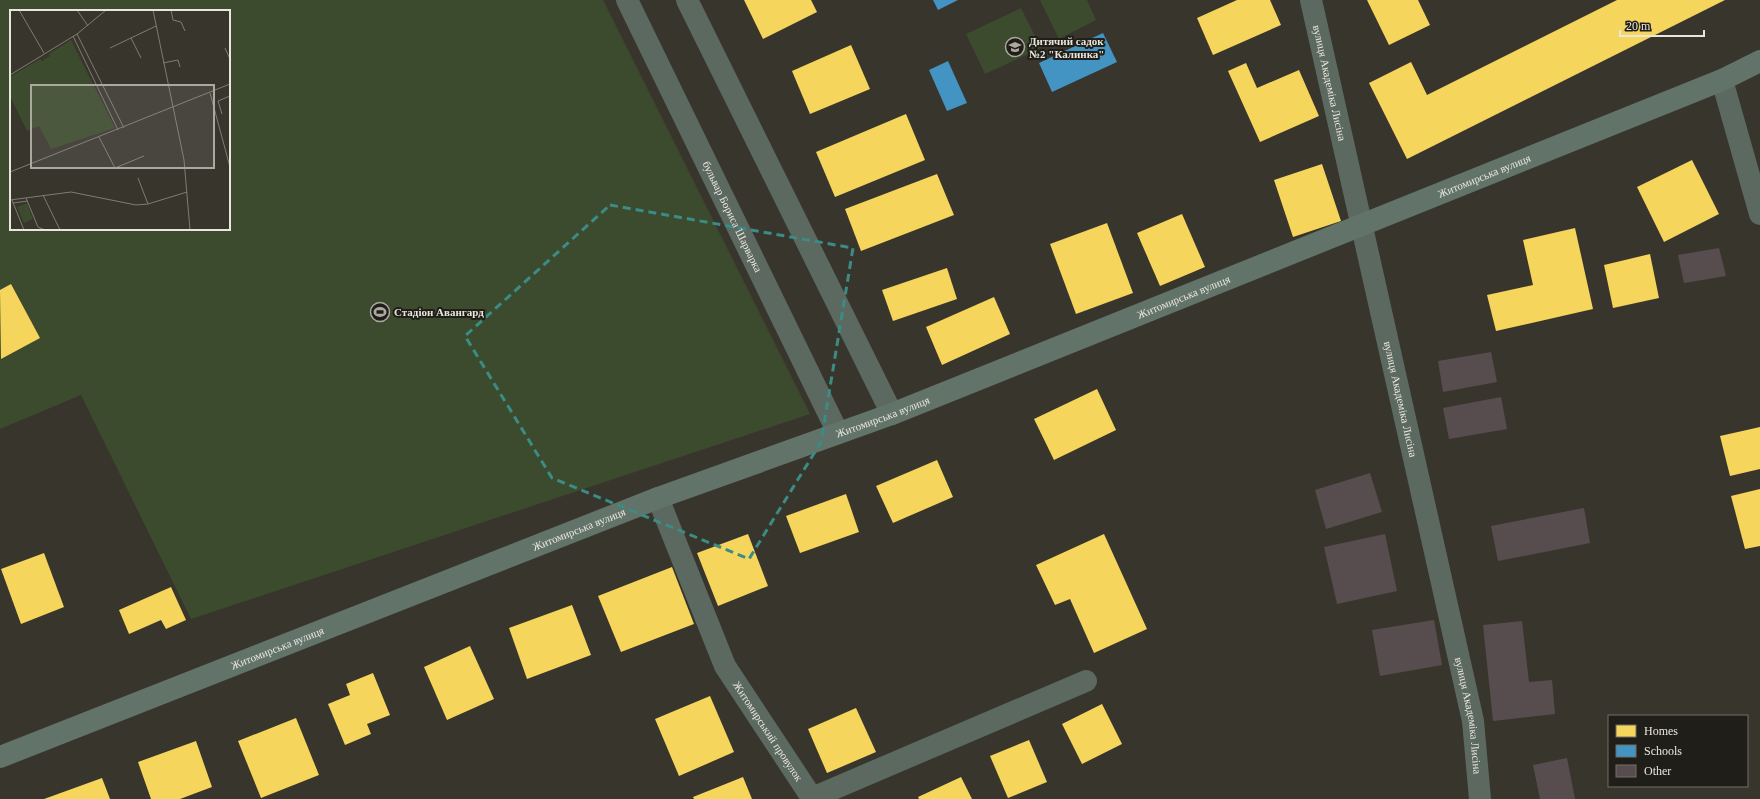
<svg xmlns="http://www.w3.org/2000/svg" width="1760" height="799" font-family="'Times New Roman',serif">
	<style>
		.green { fill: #3c4b2d; fill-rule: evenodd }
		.homes { fill: #f6d55c }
		.schools { fill: #4393c3 }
		.building { fill: #584d4e }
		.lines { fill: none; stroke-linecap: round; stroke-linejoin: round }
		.street { stroke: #5b6960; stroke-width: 22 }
		.secondary { stroke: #627369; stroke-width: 22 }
		.marked { fill: none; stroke: #3b8c84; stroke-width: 3; stroke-dasharray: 8 5; stroke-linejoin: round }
		.labels { text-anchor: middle; stroke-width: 4; stroke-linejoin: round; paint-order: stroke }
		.poi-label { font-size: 11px; font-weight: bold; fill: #e9e6dd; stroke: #201e18; text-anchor: start }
		.street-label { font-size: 11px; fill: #e9e6dd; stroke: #201e18 }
		.inset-road { fill: none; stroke: #7f7c73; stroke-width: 1 }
		.view { fill: #aba89f; fill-opacity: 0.15; stroke: #aba89f; stroke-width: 2 }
		.inset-edge { fill: none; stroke: #e9e6dd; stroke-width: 2 }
	</style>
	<rect width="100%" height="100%" fill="#38352d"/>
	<!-- green -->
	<g class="green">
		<path d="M 0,0 L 603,0 L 810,414 L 191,619 L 81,395 L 0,429 ZM 11,11 L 229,11 L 229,229 L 11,229 Z"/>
		<path d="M 1040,0 L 1087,0 L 1096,20 L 1059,39 Z"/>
		<path d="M 1021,8 L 1041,48 L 985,74 L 966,34 Z"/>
	</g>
	<!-- homes -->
	<g class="homes">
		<path d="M 744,0 L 811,0 L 817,12 L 763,39 Z"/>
		<path d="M 1237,0 L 1270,0 L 1281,25 L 1213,55 L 1197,18 Z"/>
		<path d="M 1367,0 L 1418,0 L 1430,25 L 1389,45 Z"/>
		<path d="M 1617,0 L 1725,0 L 1407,159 L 1369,83 L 1411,62 L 1427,95 Z"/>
		<path d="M 851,45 L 870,89 L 810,114 L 792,71 Z"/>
		<path d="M 1246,63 L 1257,88 L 1299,70 L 1319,116 L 1260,142 L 1228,71 Z"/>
		<path d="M 906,114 L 925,160 L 835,197 L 816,152 Z"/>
		<path d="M 1692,160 L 1719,214 L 1664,242 L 1637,187 Z"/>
		<path d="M 1322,164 L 1341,221 L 1293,237 L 1274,180 Z"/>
		<path d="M 937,174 L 954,215 L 861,251 L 845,209 Z"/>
		<path d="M 1182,214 L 1205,267 L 1160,286 L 1137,233 Z"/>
		<path d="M 1107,223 L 1133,293 L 1076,314 L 1050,244 Z"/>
		<path d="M 1575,228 L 1593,309 L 1496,331 L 1487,295 L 1533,285 L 1523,240 Z"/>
		<path d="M 1650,254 L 1659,298 L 1613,308 L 1604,265 Z"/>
		<path d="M 947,268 L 957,299 L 893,321 L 882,290 Z"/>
		<path d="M 11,284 L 40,338 L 1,359 L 0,290 Z"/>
		<path d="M 994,297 L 1010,334 L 942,365 L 926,327 Z"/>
		<path d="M 1097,389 L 1116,430 L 1054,460 L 1034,419 Z"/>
		<path d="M 1760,427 L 1760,469 L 1730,476 L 1720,436 Z"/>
		<path d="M 937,460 L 953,497 L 893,523 L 876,486 Z"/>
		<path d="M 1760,489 L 1760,546 L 1745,549 L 1731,496 Z"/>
		<path d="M 846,494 L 859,532 L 800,553 L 786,516 Z"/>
		<path d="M 748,534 L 768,586 L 718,606 L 697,553 Z"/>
		<path d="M 1104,534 L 1147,629 L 1094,653 L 1070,599 L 1055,605 L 1036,565 Z"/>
		<path d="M 44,553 L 64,607 L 21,624 L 1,569 Z"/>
		<path d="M 672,567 L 694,624 L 621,652 L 598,596 Z"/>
		<path d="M 171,587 L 186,620 L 166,629 L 161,620 L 129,634 L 119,610 Z"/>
		<path d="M 572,605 L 591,655 L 527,679 L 509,628 Z"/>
		<path d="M 470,646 L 494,699 L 447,720 L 424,667 Z"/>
		<path d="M 373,673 L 390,715 L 367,724 L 371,734 L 345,745 L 328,704 L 350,695 L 346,684 Z"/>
		<path d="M 710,696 L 734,752 L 679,776 L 655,719 Z"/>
		<path d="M 1102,704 L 1122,744 L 1082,764 L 1062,724 Z"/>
		<path d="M 856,708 L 876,752 L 827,773 L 808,729 Z"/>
		<path d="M 296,718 L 319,775 L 261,798 L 238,741 Z"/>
		<path d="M 1029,740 L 1047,782 L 1008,798 L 990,756 Z"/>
		<path d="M 196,741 L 212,787 L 180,799 L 151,799 L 138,762 Z"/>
		<path d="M 743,777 L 752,799 L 694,799 L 693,797 Z"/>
		<path d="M 961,777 L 972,799 L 919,799 L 918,797 Z"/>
		<path d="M 102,778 L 110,799 L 44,799 Z"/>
	</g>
	<!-- schools -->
	<g class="schools">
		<path d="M 933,0 L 958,0 L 938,10 Z"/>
		<path d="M 1103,33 L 1117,62 L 1052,92 L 1039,63 Z"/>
		<path d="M 948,61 L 967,103 L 947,111 L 929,70 Z"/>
	</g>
	<!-- building -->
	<g class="building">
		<path d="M 1719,248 L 1726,276 L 1684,283 L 1678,255 Z"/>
		<path d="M 1491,352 L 1497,382 L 1443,392 L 1438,361 Z"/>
		<path d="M 1501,397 L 1507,429 L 1449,439 L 1443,408 Z"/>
		<path d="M 1370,473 L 1382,512 L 1326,529 L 1315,490 Z"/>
		<path d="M 1584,508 L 1590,543 L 1498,561 L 1491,526 Z"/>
		<path d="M 1385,534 L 1397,591 L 1337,604 L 1324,547 Z"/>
		<path d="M 1434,620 L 1442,665 L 1380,676 L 1372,630 Z"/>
		<path d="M 1522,621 L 1529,682 L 1552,680 L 1555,714 L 1493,721 L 1483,625 Z"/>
		<path d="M 1567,758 L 1575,799 L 1540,799 L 1533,765 Z"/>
	</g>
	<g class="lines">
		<!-- street -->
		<g class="street">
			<path id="s1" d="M 627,0 L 838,433"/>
			<path d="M 687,0 L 892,414"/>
			<path id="s2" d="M 1311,0 L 1473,721 L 1480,799"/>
			<path d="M 1722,80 L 1760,214"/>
			<path id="s3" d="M 658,498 L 725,666 L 812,798 L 1086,681"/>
		</g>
		<!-- secondary -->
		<path class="secondary" id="s4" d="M 0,757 L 658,498 L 892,414 L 1722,80 L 1760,61"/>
	</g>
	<!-- marked area -->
	<path class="marked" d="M 610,205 L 853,248 L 821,442 L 749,559 L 552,478 L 465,336 Z"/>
	<!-- icons -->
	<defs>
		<symbol id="school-ring" viewBox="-11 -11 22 22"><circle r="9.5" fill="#201e18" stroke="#aba89f" stroke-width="1.5"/><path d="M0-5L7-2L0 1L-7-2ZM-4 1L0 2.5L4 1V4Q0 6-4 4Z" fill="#aba89f"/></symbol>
		<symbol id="stadium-ring" viewBox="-11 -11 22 22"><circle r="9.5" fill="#201e18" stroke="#aba89f" stroke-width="1.5"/><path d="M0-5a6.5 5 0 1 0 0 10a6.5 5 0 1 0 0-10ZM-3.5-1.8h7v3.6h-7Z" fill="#aba89f"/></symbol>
	</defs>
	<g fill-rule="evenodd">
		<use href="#school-ring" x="1004" y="36" width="22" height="22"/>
		<use href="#stadium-ring" x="369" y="301" width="22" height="22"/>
	</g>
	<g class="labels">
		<!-- poi labels -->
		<g class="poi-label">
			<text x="1029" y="45">Дитячий садок<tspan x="1029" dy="13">№2 "Калинка"</tspan></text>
			<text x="394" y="316">Стадіон Авангард</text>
		</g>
		<!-- street labels -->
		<g class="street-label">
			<text dy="4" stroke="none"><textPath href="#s2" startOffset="85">вулиця Академіка Лисіна</textPath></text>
			<text dy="4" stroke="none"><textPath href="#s4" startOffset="1594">Житомирська вулиця</textPath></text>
			<text dy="4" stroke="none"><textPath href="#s1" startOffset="241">бульвар Бориса Шарварка</textPath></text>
			<text dy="4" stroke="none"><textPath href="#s4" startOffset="1270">Житомирська вулиця</textPath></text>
			<text dy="4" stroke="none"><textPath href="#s2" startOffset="409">вулиця Академіка Лисіна</textPath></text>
			<text dy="4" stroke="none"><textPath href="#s4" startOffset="946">Житомирська вулиця</textPath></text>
			<text dy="4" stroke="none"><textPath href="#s4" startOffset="622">Житомирська вулиця</textPath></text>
			<text dy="4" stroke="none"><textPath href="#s4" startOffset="298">Житомирська вулиця</textPath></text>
			<text dy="4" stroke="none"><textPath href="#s2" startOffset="733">вулиця Академіка Лисіна</textPath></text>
			<text dy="4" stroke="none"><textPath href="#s3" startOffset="259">Житомирський провулок</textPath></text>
		</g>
	</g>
	<!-- overview -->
	<g transform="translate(10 10)">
		<rect width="220" height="220" fill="#38352d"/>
		<path d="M 61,30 L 105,118 L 41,139 L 29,116 L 17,121 L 0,86 L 0,67 L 30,49 L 32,51 L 40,46 L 39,44 ZM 17,193 L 23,209 L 14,213 L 7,197 Z" fill="#3c4b2d"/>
		<path class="inset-road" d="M 9,0 L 34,43M 67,0 L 78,16M 143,0 L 174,150 L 180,220M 161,0 L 163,10 L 171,12 L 175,21M 67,24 L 114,118M 63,26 L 108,120M 121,28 L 131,48M 100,38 L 146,16M 215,38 L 220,49M 153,53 L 168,50 L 170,57M 0,65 L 67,24 L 96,0M 200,83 L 220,157M 212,104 L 208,91 L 220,86M 89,127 L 105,158 L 134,146M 0,162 L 220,74M 128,168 L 138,194M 33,185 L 50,220M 16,188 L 28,217 L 35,220M 0,190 L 61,182 L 126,195 L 138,194 L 177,182M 2,190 L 14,220M 3,193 L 18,191"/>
		<path class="view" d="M 21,75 L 204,75 L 204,158 L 21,158 Z"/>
		<rect width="220" height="220" class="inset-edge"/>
	</g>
	<!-- legend -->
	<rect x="1608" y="715" width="140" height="72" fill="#201e18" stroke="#706e67"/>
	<rect x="1616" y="725" width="20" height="12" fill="#f6d55c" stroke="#706e67"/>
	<text x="1644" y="735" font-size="12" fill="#e9e6dd">Homes</text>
	<rect x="1616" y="745" width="20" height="12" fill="#4393c3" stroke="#706e67"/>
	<text x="1644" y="755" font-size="12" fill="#e9e6dd">Schools</text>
	<rect x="1616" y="765" width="20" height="12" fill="#584d4e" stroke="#706e67"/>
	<text x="1644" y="775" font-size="12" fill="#e9e6dd">Other</text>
	<!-- scale -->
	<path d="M1620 30v6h84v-6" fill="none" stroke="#e9e6dd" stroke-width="2"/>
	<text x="1626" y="30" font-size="12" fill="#e9e6dd" stroke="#201e18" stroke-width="3" paint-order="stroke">20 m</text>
</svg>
